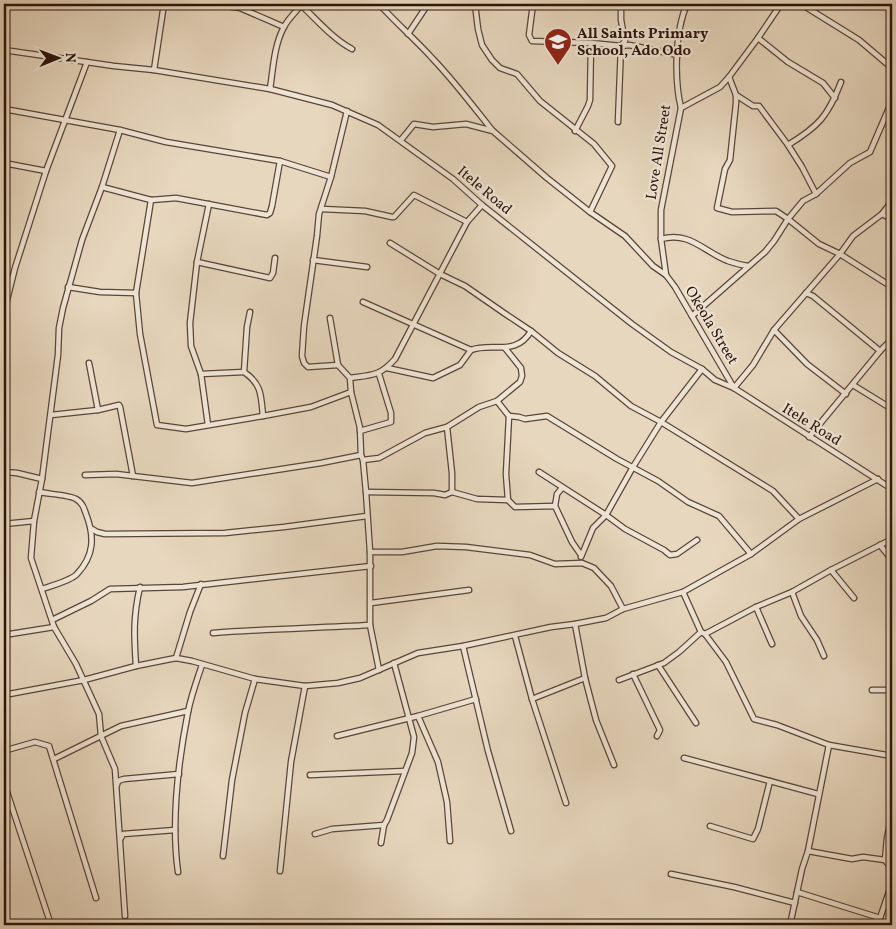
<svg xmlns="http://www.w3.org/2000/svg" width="896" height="929" font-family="Vollkorn,serif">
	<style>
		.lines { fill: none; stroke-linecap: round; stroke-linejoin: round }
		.minor-casing { stroke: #5a4538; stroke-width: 7 }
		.minor { stroke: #efe5d5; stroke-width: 4.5 }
		.labels { text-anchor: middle; stroke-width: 4.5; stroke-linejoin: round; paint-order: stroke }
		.poi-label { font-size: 15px; font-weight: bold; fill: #2b140b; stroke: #efe5d5; text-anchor: start }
		.street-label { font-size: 15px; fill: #2b140b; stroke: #efe5d5 }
	</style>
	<rect width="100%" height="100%" fill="#e7d7be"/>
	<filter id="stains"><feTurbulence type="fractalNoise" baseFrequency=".004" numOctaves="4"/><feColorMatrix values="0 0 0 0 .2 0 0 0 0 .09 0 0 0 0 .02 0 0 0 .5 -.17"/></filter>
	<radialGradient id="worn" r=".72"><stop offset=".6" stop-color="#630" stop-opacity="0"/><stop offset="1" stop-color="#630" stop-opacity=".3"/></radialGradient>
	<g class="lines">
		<defs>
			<g id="minor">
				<path d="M 213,4 L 240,8 L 284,27"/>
				<path d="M 302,4 L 301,5 C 317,20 333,39 352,49"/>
				<path d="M 379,4 C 396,23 416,40 433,59 C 454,81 473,106 492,130"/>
				<path d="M 475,4 L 478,29 L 482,45 L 492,60 L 500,68 L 517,74 L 540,101 L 594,144 L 612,166 L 590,212 L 625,236 L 653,266 L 666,275 L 675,287 L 734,388 L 753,365 L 774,330 L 840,254 L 853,236 L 882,214 L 892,201"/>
				<path d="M 533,4 L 529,35 L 532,41 L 591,43"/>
				<path d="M 801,4 L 859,40 L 892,68"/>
				<path d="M 408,34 L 428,4"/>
				<path d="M 758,38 L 788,62 L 823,83 L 835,98"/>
				<path d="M 4,50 L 114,66 L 154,70 L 270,89 L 332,105 L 378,125 L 453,179 L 482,205 L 632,324 L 671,352 L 702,369 L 715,380 L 734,388 L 892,489"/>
				<path d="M 154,70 L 164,4"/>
				<path d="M 729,77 L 736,95 L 736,103 L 730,160 L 725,169 L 717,208 L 732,212 L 776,211 L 788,219 L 803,201 L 816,194 L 850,163 L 870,152 L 892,101"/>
				<path d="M 270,89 C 273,70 274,45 284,27 C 288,19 296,12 301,5 L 300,4"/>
				<path d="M 736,95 L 753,106 L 759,106 L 788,145"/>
				<path d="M 681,108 L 720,87 L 729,77 L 758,38 L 781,4"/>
				<path d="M 4,109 L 120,130 L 166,142 L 280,161 L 331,177"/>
				<path d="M 618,122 L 621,46 L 625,41 L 621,20 L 621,4"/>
				<path d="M 120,130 L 102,187 L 82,240 L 63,308 L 59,328 L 58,355 L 42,479 L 34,521 L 31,558 L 54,627 L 76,664 L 99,714 L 101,736 L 115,769 L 125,916"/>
				<path d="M 575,131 L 588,106 L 590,100 L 591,43 L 621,46 L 629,45 L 678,55"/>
				<path d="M 401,140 L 414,124 L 433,127 L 466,124 L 493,131 L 547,178 L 590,212"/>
				<path d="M 4,163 L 46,171"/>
				<path d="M 102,187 L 151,200 L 176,198 L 267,215 L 270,213 L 272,206 L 280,161"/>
				<path d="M 816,194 L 802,167 L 788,145 C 819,126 828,116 841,82"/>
				<path d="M 151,200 L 136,293 L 140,334 L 157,425 L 186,429 L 263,416 L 311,407 L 351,392"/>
				<path d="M 322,209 L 365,211 L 392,217 L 394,217 L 414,195 L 467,222"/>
				<path d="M 882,214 L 892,219"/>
				<path d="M 661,239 C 690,231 704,252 728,261 C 734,263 741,265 748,266"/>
				<path d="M 390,243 L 440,274 L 465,286 L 504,313 L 531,331 L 558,353 L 595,376 L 631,406 L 661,422 L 773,491 L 799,519"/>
				<path d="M 313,260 L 367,267"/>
				<path d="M 197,262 L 270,278 L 273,273 L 275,258"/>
				<path d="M 666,275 L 661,239 L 661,210 L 681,108 C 674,79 675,31 687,4"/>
				<path d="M 68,287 L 100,292 L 136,293"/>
				<path d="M 806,293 L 813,296 L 880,351"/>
				<path d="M 363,302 L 471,350 C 492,342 516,357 531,331"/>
				<path d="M 4,312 L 15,268 L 46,171 L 87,62"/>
				<path d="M 692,316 L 765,252 L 774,241 L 788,219 L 819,244 L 840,254 L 892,287"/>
				<path d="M 330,318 L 338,365 L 350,378 L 351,392 L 360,428 L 361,455 L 363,460 L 366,492 L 370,552 L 370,625 L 379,670"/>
				<path d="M 774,330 L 807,364 L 846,394"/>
				<path d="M 89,363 L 98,410"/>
				<path d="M 338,365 L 308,367 L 304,363 L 302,356 L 304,326 L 317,236 L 319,214 L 331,177 L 347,111"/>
				<path d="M 387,368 L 433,378 L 460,365 L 471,350"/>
				<path d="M 244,372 C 262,384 261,396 263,416"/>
				<path d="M 201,374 L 244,372 L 247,327 L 250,312"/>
				<path d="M 350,378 C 372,375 380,376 395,359 L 467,222 L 482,205"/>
				<path d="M 853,385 L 892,409"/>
				<path d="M 497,401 L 509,416 L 506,474 L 508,500"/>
				<path d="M 51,415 L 98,410 L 119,405 L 120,407 L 133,476"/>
				<path d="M 509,416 L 519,417 L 525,419 L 547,416 L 617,459 L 658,481 L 688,502 L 719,516 L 751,554"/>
				<path d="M 208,425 L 201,374 L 191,346 L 190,323 L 197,262 L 209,204"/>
				<path d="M 447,427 L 452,473 L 452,492"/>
				<path d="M 360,428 L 360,431 L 391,422 L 391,413 L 379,374"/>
				<path d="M 809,437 L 880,351 L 892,339"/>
				<path d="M 363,460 L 379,458 L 425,433 L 447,427 L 479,407 L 497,401 L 520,382 L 522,376 L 521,368 L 505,348"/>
				<path d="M 4,472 L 17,473 L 42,479"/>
				<path d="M 539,472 L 606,515 L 625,529 L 664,550 L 670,555 L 677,554 L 697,540"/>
				<path d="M 85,475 L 116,474 L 192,483 L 321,463 L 361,455"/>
				<path d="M 39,492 C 48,494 70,495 76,499 C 82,502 84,508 86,514 C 95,537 94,556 77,574 C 72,580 51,586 42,589"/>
				<path d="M 366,492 L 434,493 L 445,495 L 452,492 L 477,499 L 508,500 L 515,507 L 555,506 L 572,542 L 581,555"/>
				<path d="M 555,506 L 557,494 L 562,488"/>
				<path d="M 4,524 L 34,521"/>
				<path d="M 92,529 L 97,532 L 105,534 L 225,533 L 284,527 L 367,516"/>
				<path d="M 880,545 L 892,560"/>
				<path d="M 370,552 L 402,552 L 437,546 L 466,547 L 530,555 L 555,564 L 582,563 L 594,568 L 611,586 L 623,609"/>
				<path d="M 581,557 L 593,528 L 606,515 L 633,467 L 661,422 L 702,369"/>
				<path d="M 831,570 L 854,598"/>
				<path d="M 683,592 L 701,632 L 705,634 L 726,662 L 754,719 L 777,725 L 829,745 L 892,756"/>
				<path d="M 792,592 L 801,616 L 817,640 L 824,656"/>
				<path d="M 371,603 L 469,590"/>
				<path d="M 756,607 L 772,644"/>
				<path d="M 52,620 L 91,601 L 110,589 L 183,587 L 371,566"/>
				<path d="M 575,624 L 585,678 L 596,720 L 614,765"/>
				<path d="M 213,633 C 265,629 318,628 370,625"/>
				<path d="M 705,634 L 756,607 L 792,592 L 831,570 L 892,539"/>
				<path d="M 4,635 L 54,627"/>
				<path d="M 515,636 L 532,699 L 566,803"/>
				<path d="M 463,646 L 488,751 L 511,831"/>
				<path d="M 176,658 L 190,612 L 201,584"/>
				<path d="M 658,665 L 696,723"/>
				<path d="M 136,666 C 134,636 133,617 140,587"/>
				<path d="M 633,674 L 660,730 L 657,736"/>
				<path d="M 619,680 L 664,663 L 679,652 L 701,632"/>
				<path d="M 872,690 L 892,690"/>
				<path d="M 4,695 L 84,680 L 136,666 L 176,658 L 192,661 L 255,679 L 305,686 L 338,683 L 360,678 L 418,653 L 463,646 L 551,627 L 575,624 L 606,618 L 623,609 L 683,592 L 751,554 L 799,519 L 878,479"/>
				<path d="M 532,699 L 585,678"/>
				<path d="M 418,716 L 476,699"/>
				<path d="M 337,736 L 418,716 L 438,762 L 447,802 L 450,841"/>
				<path d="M 4,752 L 7,750 L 35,742 L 49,746 L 96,898"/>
				<path d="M 684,758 L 818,794"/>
				<path d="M 54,759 L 121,726 L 188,711"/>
				<path d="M 310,775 L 405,771"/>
				<path d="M 4,783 L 51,925"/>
				<path d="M 117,785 L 118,781 L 124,779 L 179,774"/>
				<path d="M 892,814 L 887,838 L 885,860 L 892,869"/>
				<path d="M 710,826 L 753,839 L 758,829 L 770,781"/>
				<path d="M 315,834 L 332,829 L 384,825 L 387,820 L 412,753 L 414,737 L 394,663"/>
				<path d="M 121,838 L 123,834 L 175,830"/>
				<path d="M 381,843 L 384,825"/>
				<path d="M 808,851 L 852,859 L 863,857 L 885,860"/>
				<path d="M 282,853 L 280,871 L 291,762 L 305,686"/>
				<path d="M 223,856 L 232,780 L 245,713 L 255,679"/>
				<path d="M 178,872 C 171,821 178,763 188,712 C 191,696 197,680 202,665"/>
				<path d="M 671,874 L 734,887 L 795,903"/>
				<path d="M 797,892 L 880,918 L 892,883"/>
				<path d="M 790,925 L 802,869 L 808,851 L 829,745"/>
			</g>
		</defs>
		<!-- minor casing -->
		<use href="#minor" class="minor-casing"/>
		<!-- minor -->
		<use href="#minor" class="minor"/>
	</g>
	<!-- icons -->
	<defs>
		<symbol id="school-pin" viewBox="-11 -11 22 30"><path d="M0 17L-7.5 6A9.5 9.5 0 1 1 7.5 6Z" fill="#8f2418" stroke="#efe5d5"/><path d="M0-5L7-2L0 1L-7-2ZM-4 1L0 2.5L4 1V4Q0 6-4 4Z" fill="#fff"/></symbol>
	</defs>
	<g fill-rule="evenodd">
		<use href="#school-pin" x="542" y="26" width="32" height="43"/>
	</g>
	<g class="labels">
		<!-- poi labels -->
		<g class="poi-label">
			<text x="577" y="38">All Saints Primary<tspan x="577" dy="17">School, Ado Odo</tspan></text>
		</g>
		<!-- street labels -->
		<g class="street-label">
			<text transform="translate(658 152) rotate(-81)" y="5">Love All Street</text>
			<text transform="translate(485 190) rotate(40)" y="5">Itele Road</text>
			<text transform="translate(712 325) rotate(59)" y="5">Okeola Street</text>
			<text transform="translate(812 424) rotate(32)" y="5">Itele Road</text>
		</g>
	</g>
	<!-- margin -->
	<rect width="896" height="929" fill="none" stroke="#e7d7be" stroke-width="20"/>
	<rect x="5" y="5" width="886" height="919" fill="none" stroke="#2b140b" stroke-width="2.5"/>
	<rect x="10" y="10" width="876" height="909" fill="none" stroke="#2b140b"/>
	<!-- north arrow -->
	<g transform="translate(58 58) rotate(89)" stroke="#efe5d5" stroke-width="4" paint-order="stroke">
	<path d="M0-4L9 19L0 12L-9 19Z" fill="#2b140b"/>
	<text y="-8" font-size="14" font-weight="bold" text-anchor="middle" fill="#2b140b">N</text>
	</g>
	<rect width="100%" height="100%" filter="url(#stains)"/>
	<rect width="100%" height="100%" fill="url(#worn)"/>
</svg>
